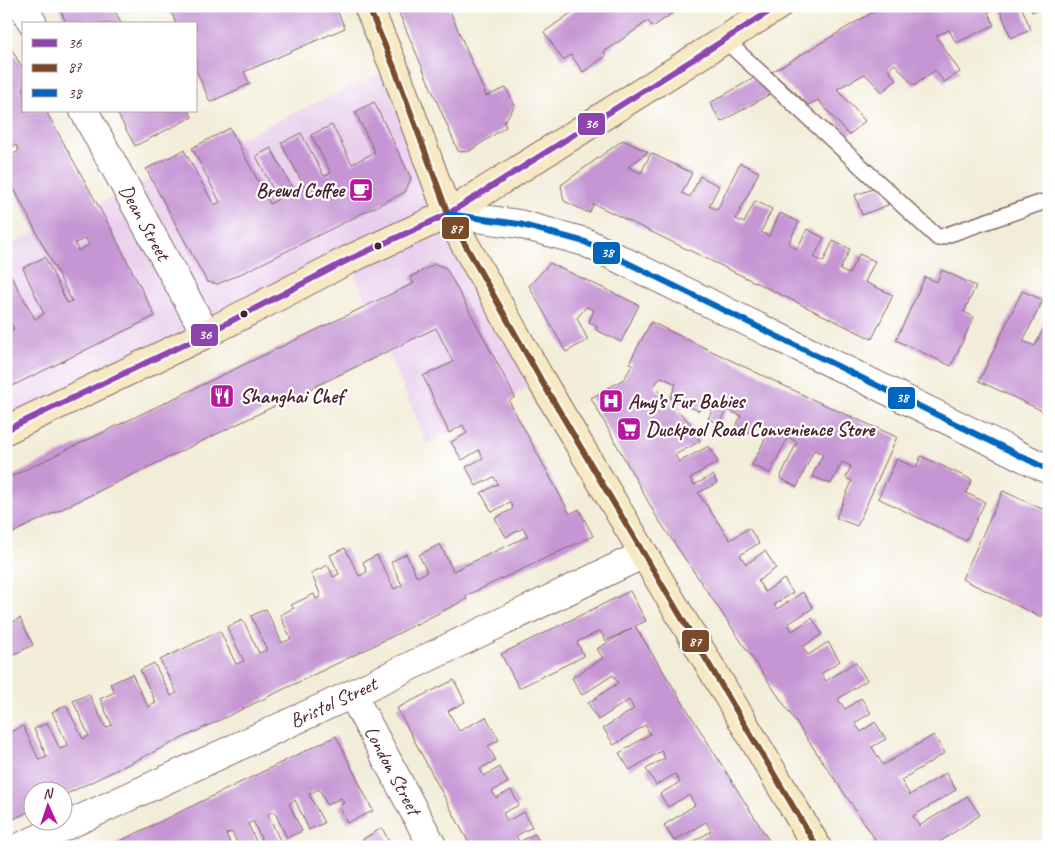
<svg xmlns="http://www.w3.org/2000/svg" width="1055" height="853" font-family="Caveat,sans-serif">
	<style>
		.built { fill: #e9d1ed }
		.building { fill: #c696d4; fill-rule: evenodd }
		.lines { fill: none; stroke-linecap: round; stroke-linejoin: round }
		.lane-casing { stroke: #856768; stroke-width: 18 }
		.street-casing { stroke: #856768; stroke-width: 30 }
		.secondary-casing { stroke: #856768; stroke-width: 30 }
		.lane { stroke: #fff; stroke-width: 15 }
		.street { stroke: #fff; stroke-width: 28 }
		.secondary { stroke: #f6e9c3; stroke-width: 28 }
		.bus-1-casing { stroke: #fff; stroke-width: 10 }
		.bus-2-casing { stroke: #fff; stroke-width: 10 }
		.bus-3-casing { stroke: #fff; stroke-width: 10 }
		.bus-1 { stroke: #8e44ad; stroke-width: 6 }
		.bus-2 { stroke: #7a4b2a; stroke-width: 6 }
		.bus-3 { stroke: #0065bd; stroke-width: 6 }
		.bus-dot { fill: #4a1f2b; stroke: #fff; stroke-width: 2 }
		.labels { text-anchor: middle; stroke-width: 4.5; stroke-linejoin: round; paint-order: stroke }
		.poi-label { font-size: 20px; font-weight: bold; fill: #4a1f2b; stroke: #fff; text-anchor: start }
		.street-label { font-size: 20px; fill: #4a1f2b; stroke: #fff }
		.line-badge { stroke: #fff; stroke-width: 2 }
		.badge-label { font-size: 14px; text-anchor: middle; font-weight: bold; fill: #fff }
	</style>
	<rect width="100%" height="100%" fill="#fff"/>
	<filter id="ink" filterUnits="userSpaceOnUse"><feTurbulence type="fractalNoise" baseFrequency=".02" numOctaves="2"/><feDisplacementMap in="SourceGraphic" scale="10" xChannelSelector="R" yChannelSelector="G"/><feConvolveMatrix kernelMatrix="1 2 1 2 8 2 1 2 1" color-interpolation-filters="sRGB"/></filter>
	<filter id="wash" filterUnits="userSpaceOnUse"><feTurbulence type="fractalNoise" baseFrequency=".0096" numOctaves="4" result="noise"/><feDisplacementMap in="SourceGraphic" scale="20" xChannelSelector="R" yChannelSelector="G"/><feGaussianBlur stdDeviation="1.12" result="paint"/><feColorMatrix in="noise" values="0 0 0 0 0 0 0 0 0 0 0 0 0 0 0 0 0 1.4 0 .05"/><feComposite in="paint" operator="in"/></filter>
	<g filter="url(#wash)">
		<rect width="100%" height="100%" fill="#f2edd8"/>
		<!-- built -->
		<path class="built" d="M 394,67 L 541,380 L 427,444 L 350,263 L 6,430 L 6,246 Z"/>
		<g id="blocks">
			<!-- building -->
			<g class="building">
				<path d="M 58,6 L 112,6 L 122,24 L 67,24 Z"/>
				<path d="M 169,6 L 335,6 L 345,28 L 244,72 L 250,84 L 210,102 L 196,70 L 196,24 L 176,24 Z"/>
				<path d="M 396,6 L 448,6 L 486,96 L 506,88 L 515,106 L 504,122 L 506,127 L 468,152 L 458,151 Z"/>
				<path d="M 581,6 L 675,6 L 677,10 L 653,27 L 648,21 L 604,52 L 606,56 L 583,72 L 571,55 L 563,60 L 544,32 Z"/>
				<path d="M 883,6 L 1021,6 L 1031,30 L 1011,38 L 999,7 L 988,12 L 994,25 L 956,43 L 949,30 L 936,36 L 960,72 L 944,82 L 935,70 L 914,86 L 895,64 L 888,70 L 897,80 L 882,92 L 865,74 L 837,89 L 865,121 L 849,135 L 818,100 L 809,105 L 772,72 Z"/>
				<path d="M 1030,6 L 1047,6 L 1032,12 Z"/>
				<path d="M 6,39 L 24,71 L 24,111 L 46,111 L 110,227 L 155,316 L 6,389 L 6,333 L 14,329 L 6,314 L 6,267 L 35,319 L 44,314 L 23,268 L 45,257 L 67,303 L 72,301 L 11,183 L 6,187 L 6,158 L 19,151 L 16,145 L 6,150 ZM 86,238 L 89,245 L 78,251 L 75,243 Z"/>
				<path d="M 754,78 L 772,93 L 721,122 L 710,103 Z"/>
				<path d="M 374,102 L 411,178 L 405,192 L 249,270 L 218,284 L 207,282 L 146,169 L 184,150 L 214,205 L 220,202 L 192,148 L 230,128 L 270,204 L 278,199 L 256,156 L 271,148 L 294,191 L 304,186 L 281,143 L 301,133 L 324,176 L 331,173 L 311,135 L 332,125 L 352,164 L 375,152 L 355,112 Z"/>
				<path d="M 116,111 L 189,111 L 192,117 L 135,146 Z"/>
				<path d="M 623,140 L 648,152 L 628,167 L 641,173 L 651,153 L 692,173 L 682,193 L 690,197 L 700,176 L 719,186 L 709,206 L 717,210 L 740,163 L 759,172 L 736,219 L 744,223 L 755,201 L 772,209 L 761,232 L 769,236 L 780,213 L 799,222 L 788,244 L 797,249 L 807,229 L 824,238 L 814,257 L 823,262 L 833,241 L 850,249 L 840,270 L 849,274 L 859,254 L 875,261 L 865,282 L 893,295 L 872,339 L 594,204 L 589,213 L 564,201 L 561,185 Z"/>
				<path d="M 882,186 L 888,205 L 862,215 L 855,195 Z"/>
				<path d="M 550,263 L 639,305 L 621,342 L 596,330 L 597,326 L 589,322 L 594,310 L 586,307 L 577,318 L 588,340 L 566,352 L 529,286 Z"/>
				<path d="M 435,264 L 446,268 L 484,338 L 515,397 L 509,401 L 570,514 L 579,509 L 593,536 L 465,596 L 467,599 L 369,648 L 79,788 L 62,796 L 62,790 L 32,790 L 32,810 L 6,823 L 6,734 L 23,726 L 39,760 L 47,757 L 34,729 L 47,723 L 60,749 L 68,746 L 52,712 L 66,705 L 83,739 L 89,736 L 73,701 L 89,694 L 106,728 L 112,725 L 100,699 L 115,692 L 110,684 L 132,674 L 148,707 L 156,703 L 140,670 L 154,663 L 171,696 L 177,693 L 160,660 L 220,631 L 236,664 L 244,661 L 227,627 L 243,620 L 259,653 L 267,650 L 251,616 L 266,609 L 282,643 L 291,639 L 280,615 L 294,608 L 291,605 L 314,594 L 316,599 L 321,596 L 311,573 L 328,565 L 333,577 L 339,574 L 330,555 L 345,548 L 359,576 L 367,572 L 363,562 L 377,555 L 394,589 L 402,585 L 391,562 L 406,554 L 417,577 L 427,572 L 419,555 L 440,544 L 453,571 L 528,536 L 523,528 L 506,537 L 495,518 L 513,509 L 510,502 L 492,512 L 481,493 L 498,484 L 494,477 L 476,486 L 466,467 L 483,458 L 479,450 L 462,460 L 451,442 L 467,433 L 463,425 L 449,433 L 423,376 L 453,362 L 436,328 L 6,536 L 6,479 L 414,283 L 410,277 Z"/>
				<path d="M 942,270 L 976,286 L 964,312 L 974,317 L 951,366 L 896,340 L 925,277 L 937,282 Z"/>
				<path d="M 1022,291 L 1043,300 L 1023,341 L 1035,346 L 1049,316 L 1049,414 L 979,381 Z"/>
				<path d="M 651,322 L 816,401 L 897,437 L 857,526 L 836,518 L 852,481 L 846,478 L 851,466 L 842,462 L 831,484 L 812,476 L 823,454 L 814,450 L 797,487 L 780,478 L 797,442 L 788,437 L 770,473 L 752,465 L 770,429 L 755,422 L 749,434 L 735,428 L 741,416 L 727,409 L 720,424 L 708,419 L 715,403 L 705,399 L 699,411 L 670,398 L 676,384 L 661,377 L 654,386 L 690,423 L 700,441 L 675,455 L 679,462 L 709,446 L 718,462 L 690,478 L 694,485 L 713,475 L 717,483 L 698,493 L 730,540 L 749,528 L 759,543 L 740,555 L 746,564 L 765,551 L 776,568 L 758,581 L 765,592 L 784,579 L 793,593 L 774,605 L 777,609 L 803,592 L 813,608 L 788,624 L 792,631 L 812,618 L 822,634 L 803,647 L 808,655 L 828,642 L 840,661 L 821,674 L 826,681 L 855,662 L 867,680 L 838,699 L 845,709 L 861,698 L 871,713 L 855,723 L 861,732 L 875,722 L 886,739 L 872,747 L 883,765 L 934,735 L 945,753 L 901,780 L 910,795 L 946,773 L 956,790 L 913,816 L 919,826 L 967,796 L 980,815 L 932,847 L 873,847 L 871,843 L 875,839 L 863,821 L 656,516 L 591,398 L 624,379 L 633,364 L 629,363 Z"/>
				<path d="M 921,456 L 972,480 L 966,493 L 985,502 L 966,541 L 878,498 L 897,459 L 916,468 Z"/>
				<path d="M 1003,491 L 1049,512 L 1049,601 L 1041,617 L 962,579 Z"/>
				<path d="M 630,591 L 646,621 L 635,626 L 773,847 L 685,847 L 711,831 L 706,822 L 674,841 L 664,825 L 695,805 L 689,795 L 668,807 L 660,794 L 680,782 L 675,774 L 656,785 L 646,769 L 665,758 L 661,751 L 630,770 L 619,753 L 650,734 L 645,725 L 614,745 L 603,728 L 634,709 L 629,700 L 598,720 L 588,703 L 618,683 L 613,675 L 582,695 L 572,678 L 603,658 L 597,649 L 632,628 L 606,641 L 600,631 L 577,642 L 584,656 L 519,688 L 501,654 Z"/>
				<path d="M 20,618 L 33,645 L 6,658 L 6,625 Z"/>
				<path d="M 454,680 L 465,702 L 448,711 L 459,731 L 486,717 L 499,740 L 488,746 L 496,760 L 480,769 L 484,776 L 500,767 L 508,783 L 492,791 L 496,798 L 511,790 L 519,805 L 503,813 L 507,821 L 524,812 L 532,827 L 516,836 L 519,842 L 535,834 L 542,847 L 471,847 L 397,708 Z"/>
				<path d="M 336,736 L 373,811 L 347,823 L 339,806 L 344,803 L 341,798 L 327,805 L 319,789 L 309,794 L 324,823 L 309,830 L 295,800 L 289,804 L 302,831 L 287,838 L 274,811 L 268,814 L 283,847 L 265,847 L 253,821 L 248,824 L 259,847 L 239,847 L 232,832 L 226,834 L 232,847 L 211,847 L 209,843 L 204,847 L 108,847 Z"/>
				<path d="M 382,828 L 392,847 L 367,847 L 363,839 Z"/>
			</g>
		</g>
	</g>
	<g filter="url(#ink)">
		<use href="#blocks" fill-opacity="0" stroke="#856768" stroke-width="1"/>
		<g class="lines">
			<defs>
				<path id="lane" d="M 725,40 L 938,238 L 1049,200"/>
				<g id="street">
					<path d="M 23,6 L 33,24"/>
					<path d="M 84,111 L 206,334"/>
					<path d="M 448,214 L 519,224 L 585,242 L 1049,470"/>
					<path d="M 352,694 L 433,847"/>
					<path d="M 20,847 L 352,694 L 644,554"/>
				</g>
				<g id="secondary">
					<path d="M 368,6 L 394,67 L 448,214 L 541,380 L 817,847"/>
					<path d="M 6,430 L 206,334 L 348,260 L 448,214 L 778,6"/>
				</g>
			</defs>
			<!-- lane casing -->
			<use href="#lane" class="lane-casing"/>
			<!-- street casing -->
			<use href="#street" class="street-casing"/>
			<!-- secondary casing -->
			<use href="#secondary" class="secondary-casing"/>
			<!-- lane -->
			<use href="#lane" class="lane"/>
			<!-- street -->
			<use href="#street" class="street"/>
			<!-- secondary -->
			<use href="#secondary" class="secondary"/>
			<defs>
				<path id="bus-1" d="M 6,430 L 206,334 L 348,260 L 448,214 L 778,6"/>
				<path id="bus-2" d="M 368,6 L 394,67 L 448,214 L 541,380 L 817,847"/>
				<path id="bus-3" d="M 448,214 L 519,224 L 585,242 L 1049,470"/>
			</defs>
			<!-- bus-1 casing -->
			<use href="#bus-1" class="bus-1-casing"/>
			<!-- bus-2 casing -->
			<use href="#bus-2" class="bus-2-casing"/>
			<!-- bus-3 casing -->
			<use href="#bus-3" class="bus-3-casing"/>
			<!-- bus-1 -->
			<use href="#bus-1" class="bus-1"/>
			<!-- bus-2 -->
			<use href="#bus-2" class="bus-2"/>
			<!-- bus-3 -->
			<use href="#bus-3" class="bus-3"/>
		</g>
	</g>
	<!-- icons -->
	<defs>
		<symbol id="cafe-square" viewBox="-11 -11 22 22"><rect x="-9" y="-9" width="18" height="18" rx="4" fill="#b5179e" stroke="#fff"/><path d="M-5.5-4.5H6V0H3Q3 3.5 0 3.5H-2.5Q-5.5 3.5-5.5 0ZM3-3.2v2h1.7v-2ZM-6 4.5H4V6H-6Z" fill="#fff"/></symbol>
		<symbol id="restaurant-square" viewBox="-11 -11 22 22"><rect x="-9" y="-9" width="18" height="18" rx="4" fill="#b5179e" stroke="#fff"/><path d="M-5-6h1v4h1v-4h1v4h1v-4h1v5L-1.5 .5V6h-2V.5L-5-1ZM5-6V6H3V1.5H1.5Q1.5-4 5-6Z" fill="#fff"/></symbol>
		<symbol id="hospital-square" viewBox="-11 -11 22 22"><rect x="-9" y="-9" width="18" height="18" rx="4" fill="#b5179e" stroke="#fff"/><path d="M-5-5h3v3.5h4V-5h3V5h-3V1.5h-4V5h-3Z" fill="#fff"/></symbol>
		<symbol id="supermarket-square" viewBox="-11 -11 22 22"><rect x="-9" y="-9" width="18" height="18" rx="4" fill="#b5179e" stroke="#fff"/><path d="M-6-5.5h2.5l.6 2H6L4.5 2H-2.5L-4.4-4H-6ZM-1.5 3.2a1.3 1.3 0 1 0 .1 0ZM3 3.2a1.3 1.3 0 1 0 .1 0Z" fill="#fff"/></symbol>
	</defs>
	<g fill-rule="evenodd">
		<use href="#cafe-square" x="347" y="176" width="28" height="28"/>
		<use href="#restaurant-square" x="208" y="382" width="28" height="28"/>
		<use href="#hospital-square" x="597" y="387" width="28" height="28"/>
		<use href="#supermarket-square" x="615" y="415" width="28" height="28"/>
	</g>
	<!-- markers -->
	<g class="bus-dot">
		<circle cx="378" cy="246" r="4.5"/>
		<circle cx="244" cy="314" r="4.5"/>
	</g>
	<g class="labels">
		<!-- poi labels -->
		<g class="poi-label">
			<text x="344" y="197" text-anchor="end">Brewd Coffee</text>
			<text x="240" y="403">Shanghai Chef</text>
			<text x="628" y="408">Amy’s Fur Babies</text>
			<text x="646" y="436">Duckpool Road Convenience Store</text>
		</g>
		<!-- street labels -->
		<g class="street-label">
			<text transform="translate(145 222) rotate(61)" y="7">Dean Street</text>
			<text transform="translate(333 702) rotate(-25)" y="7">Bristol Street</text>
			<text transform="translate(393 770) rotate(62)" y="7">London Street</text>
		</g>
	</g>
	<g class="line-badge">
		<rect x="577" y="112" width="29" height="24" rx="5" fill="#8e44ad"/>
		<rect x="441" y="216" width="29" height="24" rx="5" fill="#7a4b2a"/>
		<rect x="592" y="241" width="29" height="24" rx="5" fill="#0065bd"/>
		<rect x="190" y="323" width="29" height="24" rx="5" fill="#8e44ad"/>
		<rect x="887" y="386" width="29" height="24" rx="5" fill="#0065bd"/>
		<rect x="681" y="629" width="29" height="24" rx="5" fill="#7a4b2a"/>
	</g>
	<g class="badge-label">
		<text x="591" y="128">36</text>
		<text x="456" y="233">87</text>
		<text x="607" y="257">38</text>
		<text x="205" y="339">36</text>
		<text x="902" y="402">38</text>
		<text x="695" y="646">87</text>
	</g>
	<!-- margin -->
	<rect width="1055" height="853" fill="none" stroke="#fff" stroke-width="25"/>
	<!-- legend -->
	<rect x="22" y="22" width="175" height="90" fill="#ffffff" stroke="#b7a5aa"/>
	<rect x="32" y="39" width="25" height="8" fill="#8e44ad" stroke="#b7a5aa"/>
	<text x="68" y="48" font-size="15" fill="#4a1f2b">36</text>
	<rect x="32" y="64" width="25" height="8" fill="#7a4b2a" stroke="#b7a5aa"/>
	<text x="68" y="72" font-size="15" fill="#4a1f2b">87</text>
	<rect x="32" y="89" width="25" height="8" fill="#0065bd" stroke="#b7a5aa"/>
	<text x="68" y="98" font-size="15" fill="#4a1f2b">38</text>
	<!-- north arrow -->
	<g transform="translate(48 806) rotate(357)"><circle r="24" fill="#ffffff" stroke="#b7a5aa"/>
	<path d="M0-4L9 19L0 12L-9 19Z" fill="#b5179e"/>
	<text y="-8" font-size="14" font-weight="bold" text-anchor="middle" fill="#4a1f2b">N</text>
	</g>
</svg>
